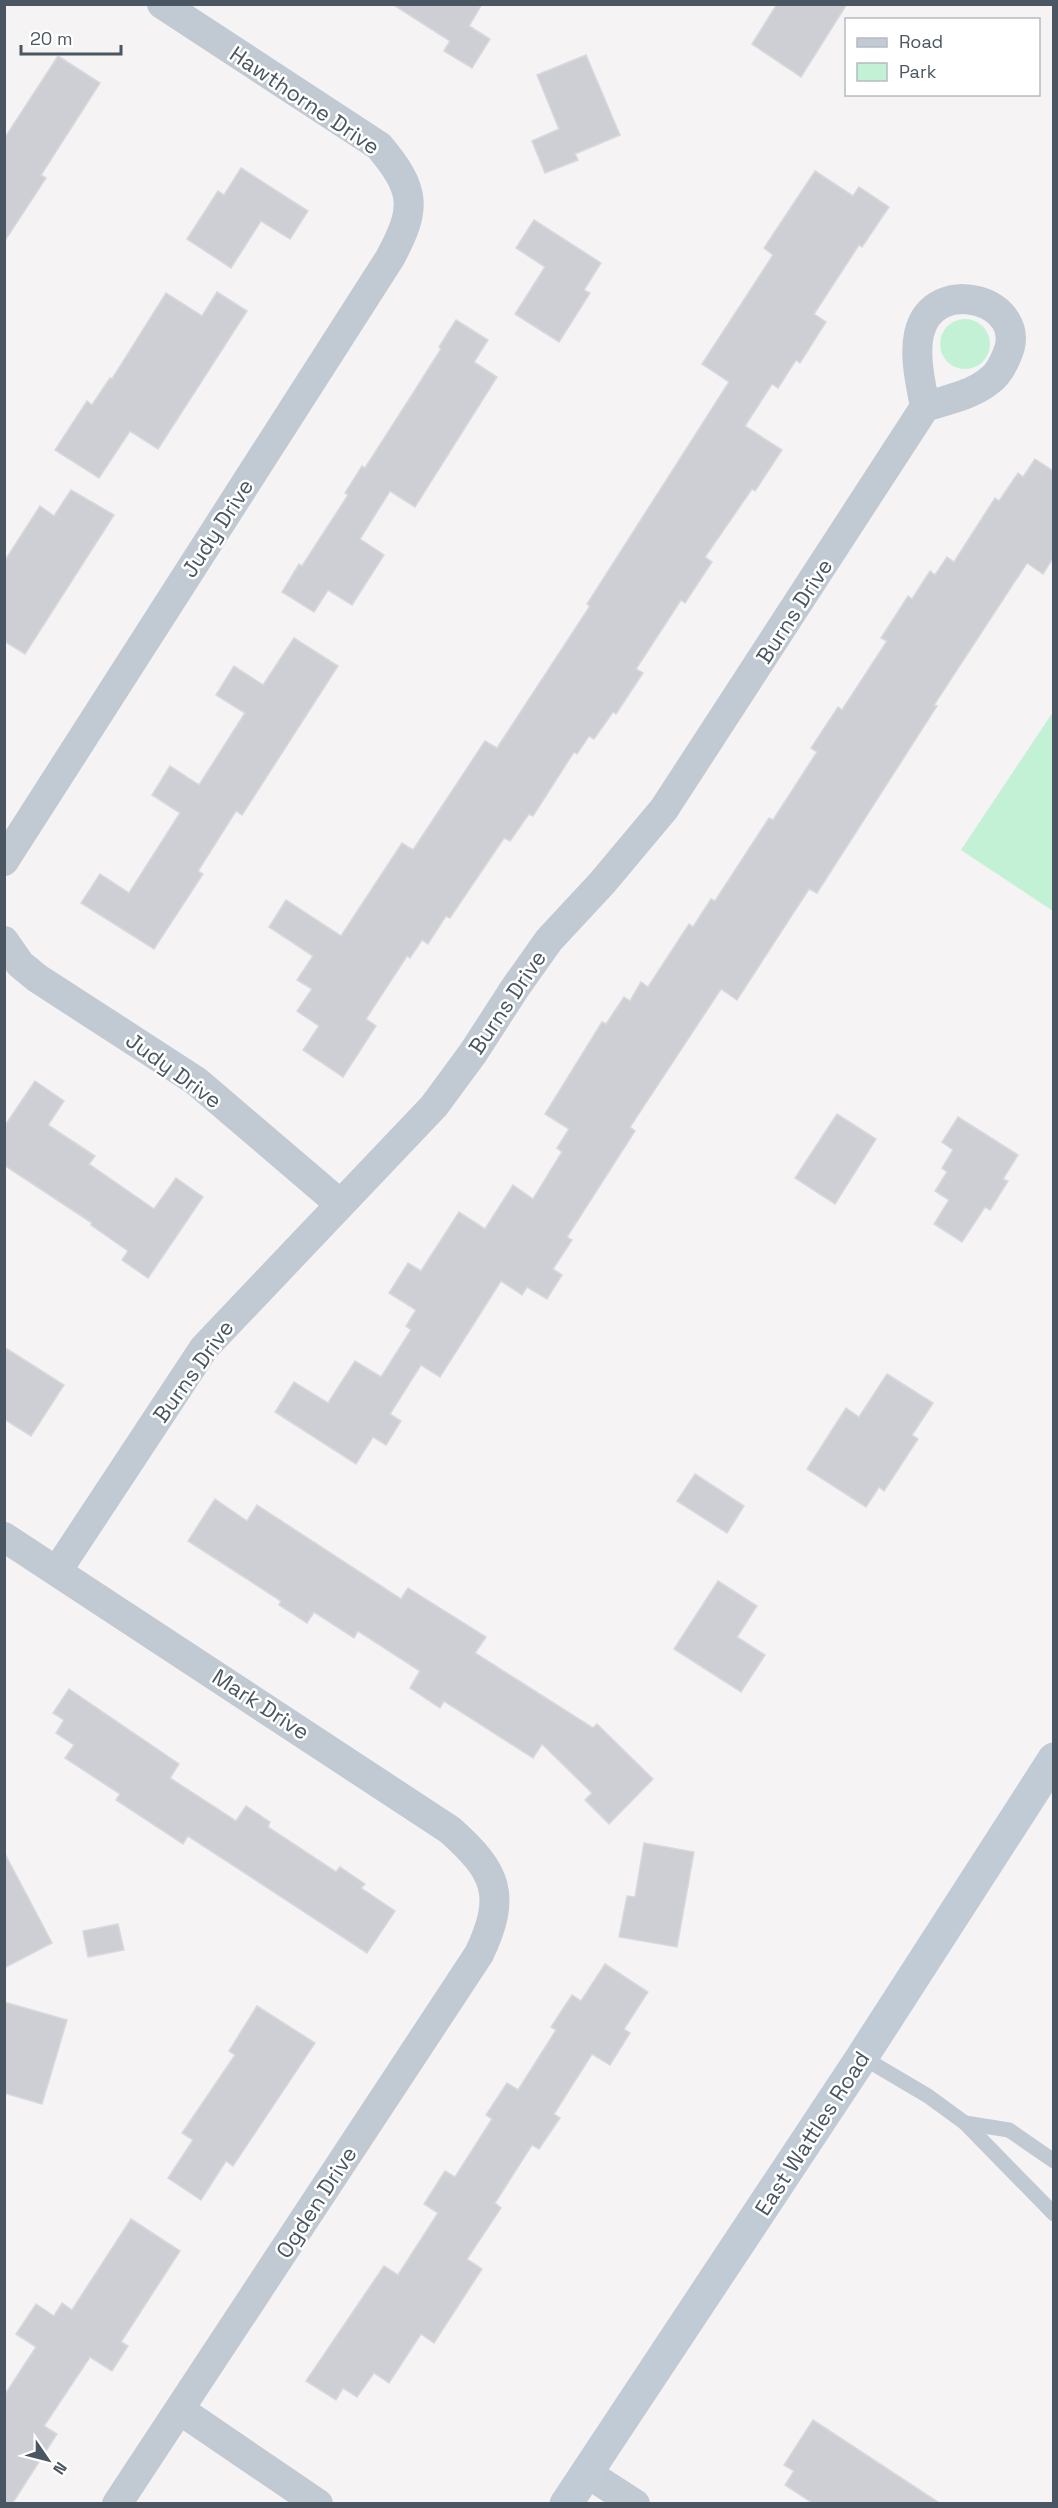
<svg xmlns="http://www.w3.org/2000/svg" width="1058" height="2508" font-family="'Space Grotesk',sans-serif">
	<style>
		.green { fill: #c3f1d5 }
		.building { fill: #cdcfd5; stroke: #d7d9de; stroke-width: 1.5 }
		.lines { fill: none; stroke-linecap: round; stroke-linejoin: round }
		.service { stroke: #c1cad2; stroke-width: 15 }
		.minor { stroke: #c1cad2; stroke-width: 30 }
		.secondary { stroke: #c1cbd6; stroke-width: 33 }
		.labels { text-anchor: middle; stroke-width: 5; stroke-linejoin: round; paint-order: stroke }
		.street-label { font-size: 22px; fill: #4a5661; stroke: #fff }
	</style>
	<rect width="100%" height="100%" fill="#f5f3f3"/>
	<!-- green -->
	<g class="green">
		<circle cx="965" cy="344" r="25"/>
		<path d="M 1053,712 L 1053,911 L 961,850 Z"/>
	</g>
	<!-- building -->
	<g class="building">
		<path d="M 392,4 L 482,4 L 469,26 L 490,39 L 472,68 L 444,51 L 450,41 Z"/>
		<path d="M 777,4 L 847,4 L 801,77 L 752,44 Z"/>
		<path d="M 586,55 L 620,135 L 575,154 L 578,160 L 545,173 L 532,141 L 559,129 L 537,75 Z"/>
		<path d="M 58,56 L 100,83 L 41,175 L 46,178 L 4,242 L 4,139 Z"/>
		<path d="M 241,168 L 308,211 L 290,239 L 261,221 L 231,268 L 187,239 L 218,191 L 224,195 Z"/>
		<path d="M 815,171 L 853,196 L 859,187 L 889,207 L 862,247 L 859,245 L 814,314 L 826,322 L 800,363 L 796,360 L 778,388 L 772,384 L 745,426 L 782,450 L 755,491 L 752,489 L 705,557 L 712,562 L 685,603 L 681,600 L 636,669 L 643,673 L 616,714 L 613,712 L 594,739 L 589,736 L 577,754 L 574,752 L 533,816 L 529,814 L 510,841 L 504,838 L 450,918 L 446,916 L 428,944 L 422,940 L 410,958 L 407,956 L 366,1019 L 376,1026 L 343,1077 L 303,1050 L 319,1026 L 297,1011 L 312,989 L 297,980 L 313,956 L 269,927 L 286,900 L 341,936 L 402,843 L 413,850 L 485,741 L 497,748 L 590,606 L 587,604 L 729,382 L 702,364 L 773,255 L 764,248 Z"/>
		<path d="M 534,220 L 601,263 L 584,290 L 590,293 L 559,342 L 515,314 L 545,267 L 516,248 Z"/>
		<path d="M 217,292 L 247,311 L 158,449 L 130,431 L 99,478 L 55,450 L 87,401 L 92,405 L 110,378 L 112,379 L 166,293 L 202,316 Z"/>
		<path d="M 456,320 L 488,340 L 474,362 L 497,377 L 415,507 L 390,491 L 360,539 L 384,555 L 352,605 L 328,590 L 314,612 L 282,592 L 299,564 L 302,566 L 348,495 L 345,493 L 362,466 L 365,468 L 408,401 L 441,349 L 439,347 Z"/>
		<path d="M 1035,459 L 1053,471 L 1053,558 L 1043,574 L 1027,563 L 934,705 L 937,706 L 817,893 L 809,889 L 737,1000 L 721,989 L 630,1127 L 635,1131 L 567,1237 L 572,1240 L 553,1269 L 562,1275 L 547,1299 L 527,1287 L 522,1295 L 501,1281 L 440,1377 L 421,1365 L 390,1414 L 401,1421 L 386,1445 L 373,1437 L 356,1464 L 275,1412 L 294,1382 L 328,1403 L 355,1361 L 381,1377 L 411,1330 L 406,1326 L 416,1310 L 389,1293 L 408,1263 L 421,1271 L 459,1212 L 485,1229 L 513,1185 L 533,1199 L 562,1152 L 557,1148 L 569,1129 L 545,1114 L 602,1022 L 606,1024 L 624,997 L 630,1001 L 641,982 L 648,987 L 689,924 L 693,927 L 711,899 L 715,901 L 769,818 L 773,820 L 817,752 L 811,748 L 838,707 L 842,710 L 887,641 L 881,638 L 908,596 L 912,599 L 930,571 L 935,575 L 947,557 L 954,562 L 995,498 L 999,501 L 1018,473 L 1023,477 Z"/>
		<path d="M 71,490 L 114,515 L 25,654 L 4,641 L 4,562 L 40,506 L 54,516 Z"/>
		<path d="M 294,638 L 338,666 L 242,815 L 236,811 L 198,871 L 203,874 L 154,949 L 81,903 L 100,874 L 129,893 L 180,813 L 152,795 L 170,766 L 199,785 L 245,713 L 216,695 L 234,666 L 263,685 Z"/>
		<path d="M 35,1081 L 64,1101 L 48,1125 L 95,1156 L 89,1164 L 154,1209 L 176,1178 L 203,1197 L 148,1278 L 122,1260 L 128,1251 L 91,1225 L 92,1223 L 4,1165 L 4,1127 Z"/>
		<path d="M 837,1114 L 876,1139 L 835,1204 L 795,1178 Z"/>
		<path d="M 958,1117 L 1018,1155 L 1003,1179 L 1008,1181 L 990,1210 L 985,1207 L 962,1242 L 934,1224 L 949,1200 L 935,1191 L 947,1172 L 942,1168 L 953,1150 L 942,1142 Z"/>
		<path d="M 4,1347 L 64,1385 L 31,1436 L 4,1419 Z"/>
		<path d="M 887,1374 L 933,1403 L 912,1435 L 918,1439 L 884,1491 L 879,1487 L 866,1507 L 807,1469 L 846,1408 L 859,1417 Z"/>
		<path d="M 695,1474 L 744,1506 L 727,1533 L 677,1501 Z"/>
		<path d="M 215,1499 L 247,1521 L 257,1505 L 401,1599 L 408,1588 L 486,1637 L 475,1653 L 593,1728 L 597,1724 L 653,1779 L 609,1824 L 585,1800 L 592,1793 L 542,1744 L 533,1758 L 444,1701 L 440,1708 L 410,1688 L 420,1671 L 358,1631 L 354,1638 L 314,1612 L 307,1623 L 279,1605 L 281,1601 L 188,1541 Z"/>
		<path d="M 718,1581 L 757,1606 L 737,1637 L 765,1655 L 741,1692 L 674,1649 Z"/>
		<path d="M 69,1689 L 179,1764 L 170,1778 L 236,1821 L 246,1806 L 270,1822 L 268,1827 L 336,1872 L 340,1867 L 365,1884 L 361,1888 L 395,1911 L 367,1953 L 188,1836 L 183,1844 L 116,1800 L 120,1794 L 65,1758 L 74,1745 L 56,1733 L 64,1720 L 53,1713 Z"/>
		<path d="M 644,1843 L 694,1852 L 677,1947 L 619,1937 L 627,1896 L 635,1897 Z"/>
		<path d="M 4,1852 L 52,1943 L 4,1968 Z"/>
		<path d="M 118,1924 L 124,1950 L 88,1957 L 83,1931 Z"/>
		<path d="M 605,1964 L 648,1992 L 624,2029 L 630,2033 L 610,2065 L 592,2054 L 554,2114 L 560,2118 L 539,2149 L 532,2145 L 495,2203 L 501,2208 L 467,2259 L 482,2269 L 434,2343 L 421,2334 L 389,2383 L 374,2373 L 357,2397 L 343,2388 L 336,2400 L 306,2381 L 384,2266 L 398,2275 L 438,2213 L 424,2204 L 445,2171 L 455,2177 L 492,2119 L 486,2115 L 507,2083 L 518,2090 L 556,2030 L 551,2027 L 572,1995 L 581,2001 Z"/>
		<path d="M 4,2002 L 67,2020 L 42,2104 L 4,2093 Z"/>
		<path d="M 257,2006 L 315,2043 L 233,2166 L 226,2161 L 201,2200 L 168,2178 L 193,2140 L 182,2133 L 235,2055 L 229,2051 Z"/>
		<path d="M 131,2219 L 180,2251 L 121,2342 L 128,2346 L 112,2371 L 90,2357 L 44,2426 L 57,2434 L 12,2504 L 4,2504 L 4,2396 L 36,2347 L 16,2334 L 36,2304 L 54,2316 L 62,2303 L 72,2310 Z"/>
		<path d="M 813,2420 L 941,2504 L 814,2504 L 785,2485 L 794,2471 L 784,2465 Z"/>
	</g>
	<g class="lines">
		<!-- service -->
		<g class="service">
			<path d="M 862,2057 L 928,2096 L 965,2123 L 1054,2214"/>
			<path d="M 965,2123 L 1009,2130 L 1054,2161"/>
		</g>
		<!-- minor -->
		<g class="minor">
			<path d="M 4,861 L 390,258 C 417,208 416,190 379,146 L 162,4"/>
			<path d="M 4,941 L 20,964 L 37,978 L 196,1081 L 340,1204"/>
			<path d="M 4,1537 L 450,1830 C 497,1872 507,1895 479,1954 L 117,2504"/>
			<path d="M 57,1571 L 204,1348 L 434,1106 L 473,1053 L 515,988 L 549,940 L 602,883 L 664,809 L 925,407 C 946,400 972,395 989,381 C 998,375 1003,365 1007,355 C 1031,301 933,272 919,334 C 914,357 921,385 925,407"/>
			<path d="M 180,2410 L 318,2504"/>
			<path d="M 587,2473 L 635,2504"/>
		</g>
		<!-- secondary -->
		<path class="secondary" d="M 566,2504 L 862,2057 L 1054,1759"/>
	</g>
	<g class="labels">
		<!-- street labels -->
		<g class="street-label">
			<text transform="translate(305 100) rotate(34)" y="8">Hawthorne Drive</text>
			<text transform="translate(217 528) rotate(-57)" y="8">Judy Drive</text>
			<text transform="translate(794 611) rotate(-57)" y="8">Burns Drive</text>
			<text transform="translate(507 1002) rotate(-56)" y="8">Burns Drive</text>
			<text transform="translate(174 1070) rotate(36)" y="8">Judy Drive</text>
			<text transform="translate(193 1371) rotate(-54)" y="8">Burns Drive</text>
			<text transform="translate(261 1704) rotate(33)" y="8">Mark Drive</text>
			<text transform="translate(812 2133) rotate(-57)" y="8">East Wattles Road</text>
			<text transform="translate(316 2202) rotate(-57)" y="8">Ogden Drive</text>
		</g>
	</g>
	<!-- border -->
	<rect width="1058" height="2508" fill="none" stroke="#4a5661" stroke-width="12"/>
	<!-- legend -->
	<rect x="845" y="18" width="195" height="78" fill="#ffffff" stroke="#b7bbc0" stroke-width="1.5"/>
	<rect x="857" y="38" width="30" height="9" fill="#c1cbd6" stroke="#b7bbc0" stroke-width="1.5"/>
	<text x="899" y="48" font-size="18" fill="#4a5661">Road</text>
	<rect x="857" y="63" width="30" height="18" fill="#c3f1d5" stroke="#b7bbc0" stroke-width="1.5"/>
	<text x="899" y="78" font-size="18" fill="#4a5661">Park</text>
	<!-- north arrow -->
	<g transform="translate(48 2460) rotate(125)" stroke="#ffffff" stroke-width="4.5" paint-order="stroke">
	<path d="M0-4.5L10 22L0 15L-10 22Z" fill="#4a5661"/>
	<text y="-9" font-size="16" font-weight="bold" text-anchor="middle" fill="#4a5661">N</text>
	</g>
	<!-- scale -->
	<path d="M21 45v9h100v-9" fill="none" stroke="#4a5661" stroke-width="3"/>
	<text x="30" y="45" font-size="18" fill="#4a5661" stroke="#ffffff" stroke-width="4.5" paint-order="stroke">20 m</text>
</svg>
